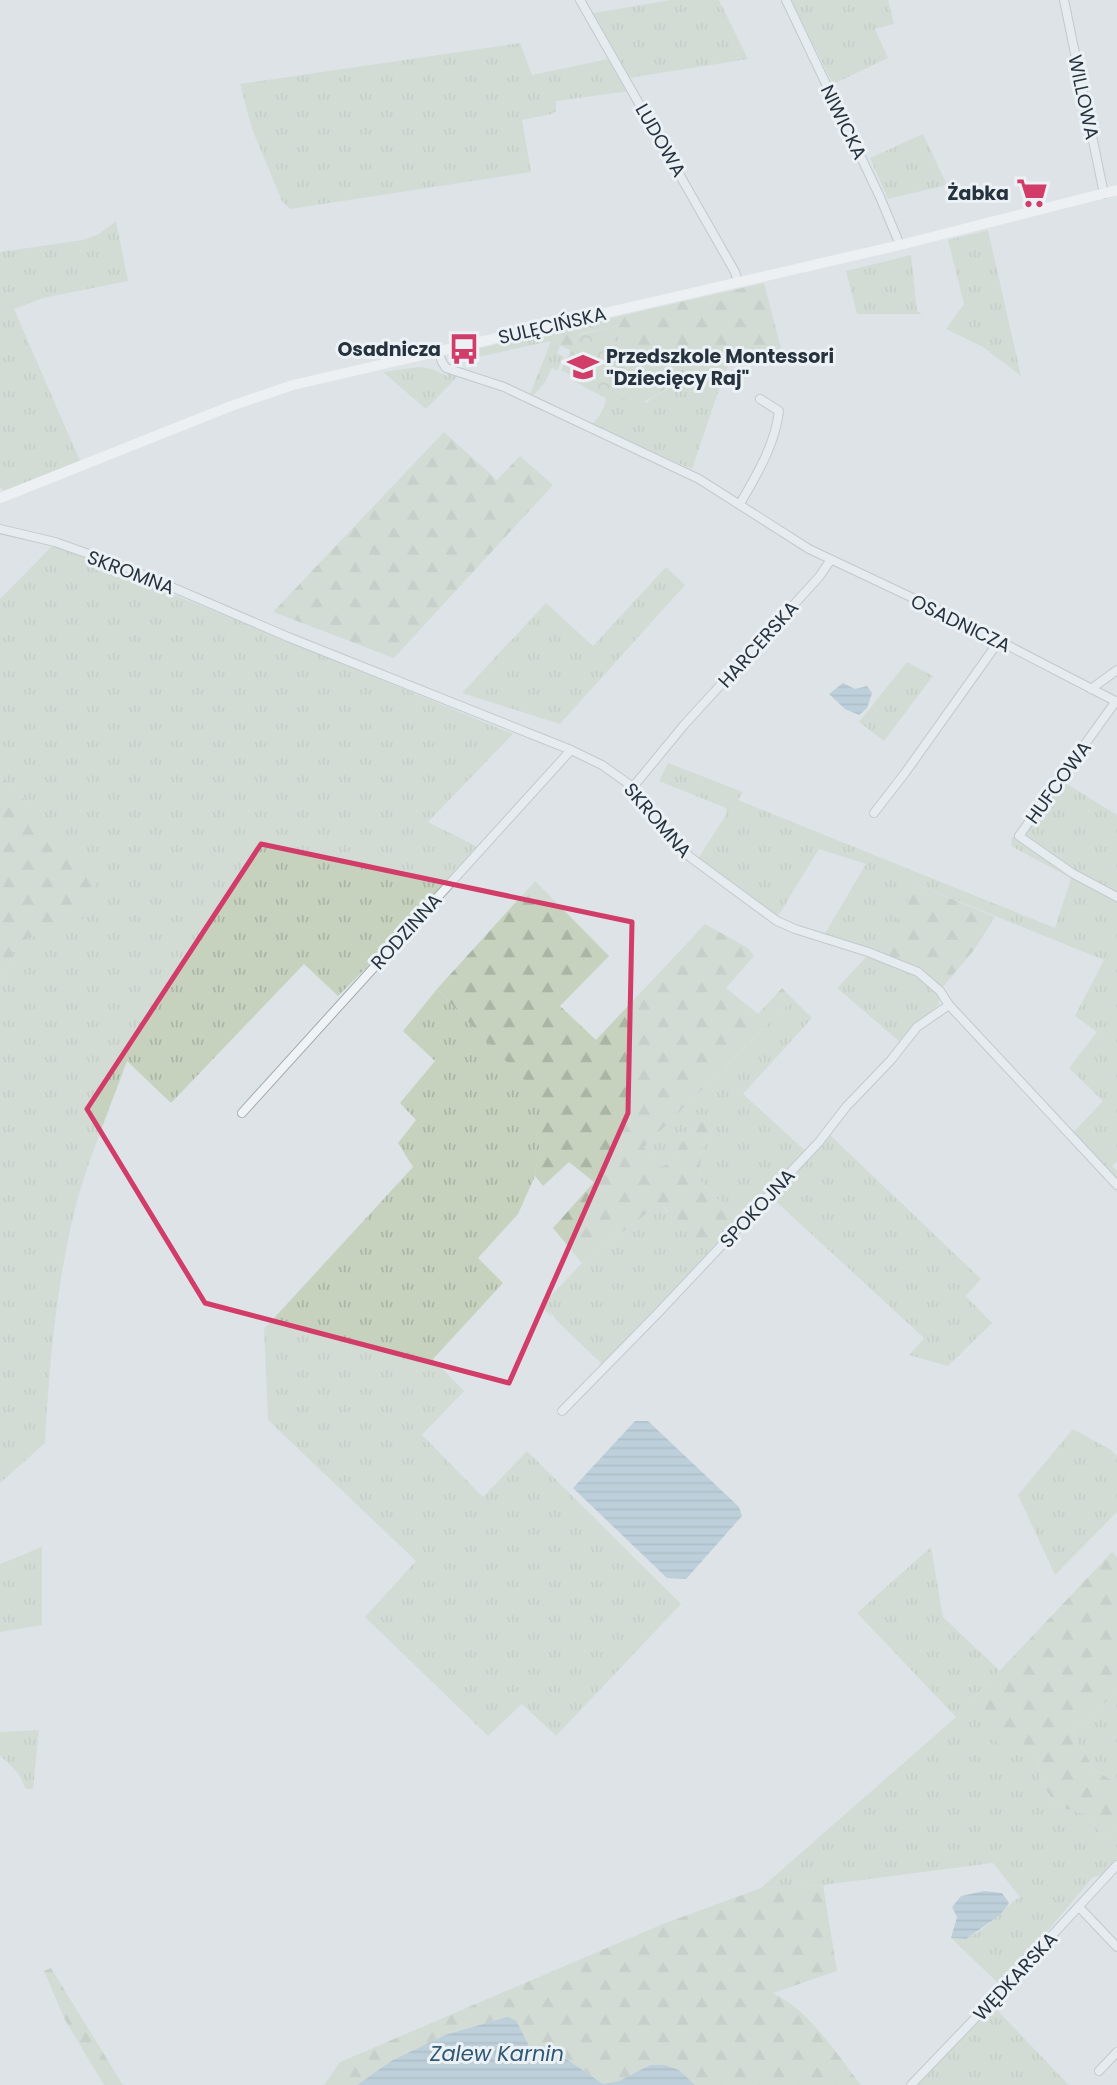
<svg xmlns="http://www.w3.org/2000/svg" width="1117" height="2085" font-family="Poppins,sans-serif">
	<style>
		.grass { fill: url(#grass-tufts) }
		.forest { fill: url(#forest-firs) }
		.park { fill: url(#park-crowns) }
		.water { fill: url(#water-rules) }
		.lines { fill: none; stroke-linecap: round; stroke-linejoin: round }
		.street-casing { stroke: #a2abb1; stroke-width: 10 }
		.street { stroke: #f0f3f6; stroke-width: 8 }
		.secondary { stroke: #fff; stroke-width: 10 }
		.marked { fill: none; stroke: #d23c69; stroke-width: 5; stroke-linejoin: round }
		.labels { text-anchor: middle; stroke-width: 6; stroke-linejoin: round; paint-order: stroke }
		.street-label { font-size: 19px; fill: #26333e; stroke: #ecf1f5 }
		.poi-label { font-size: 19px; font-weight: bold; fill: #26333e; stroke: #ecf1f5; text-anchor: end }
		.water-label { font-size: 21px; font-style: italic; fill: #2f5874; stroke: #ecf1f5 }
	</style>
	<defs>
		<pattern id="grass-tufts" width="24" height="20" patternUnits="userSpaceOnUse" patternTransform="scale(1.75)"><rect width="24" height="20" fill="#c6d2be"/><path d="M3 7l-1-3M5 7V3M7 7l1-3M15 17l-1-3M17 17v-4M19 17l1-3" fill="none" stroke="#aab5a4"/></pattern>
		<pattern id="forest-firs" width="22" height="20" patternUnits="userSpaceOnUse" patternTransform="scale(1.75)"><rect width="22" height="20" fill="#c6d2be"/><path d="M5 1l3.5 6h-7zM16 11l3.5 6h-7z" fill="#aab5a4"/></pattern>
		<pattern id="park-crowns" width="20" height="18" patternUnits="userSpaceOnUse" patternTransform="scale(1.75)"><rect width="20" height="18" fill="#c6d2be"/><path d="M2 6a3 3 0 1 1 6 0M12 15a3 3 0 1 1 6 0" fill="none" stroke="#aab5a4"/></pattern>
		<pattern id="water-rules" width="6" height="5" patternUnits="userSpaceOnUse" patternTransform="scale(1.75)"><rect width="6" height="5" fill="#96b7c9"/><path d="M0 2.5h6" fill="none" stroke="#7a95a5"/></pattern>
	</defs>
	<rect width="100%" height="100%" fill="#dde3e7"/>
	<!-- grass -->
	<g class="grass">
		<path d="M 671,0 L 719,0 L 748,59 L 629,78 L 630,91 L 556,101 L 556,111 L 552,114 L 522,120 L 531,172 L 290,209 L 282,201 L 252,129 L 240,84 L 520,43 L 532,75 L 613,58 L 588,14 Z"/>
		<path d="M 791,0 L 888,0 L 894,24 L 875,29 L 888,58 L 833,84 Z"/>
		<path d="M 923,134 L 947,185 L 888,199 L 870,158 Z"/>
		<path d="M 116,221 L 128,281 L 43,298 L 14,309 L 80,461 L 4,491 L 0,487 L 0,252 L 83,240 L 99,234 Z"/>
		<path d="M 988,230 L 1021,376 L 983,347 L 946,329 L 964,304 L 948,240 Z"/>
		<path d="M 911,255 L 917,311 L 922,314 L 857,314 L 846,271 Z"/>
		<path d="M 559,330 L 560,339 L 552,341 L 560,346 L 557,353 L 564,357 L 557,371 L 552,368 L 545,382 L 534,395 L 530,394 L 551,341 L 459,361 L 458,368 L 451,362 L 451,357 L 455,354 Z"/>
		<path d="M 574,345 L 646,403 C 670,383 695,381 724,375 L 692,469 L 642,448 L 592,424 C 599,418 606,406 606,398 L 582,386 L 584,379 L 563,368 Z"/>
		<path d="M 420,367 L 432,369 L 447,376 L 448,373 L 458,376 L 426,409 L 383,372 Z"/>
		<path d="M 53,545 L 513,734 L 428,822 L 484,850 L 338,996 L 304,964 L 171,1103 L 127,1061 C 109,1111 87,1161 74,1213 C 56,1289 49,1366 45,1443 L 0,1483 L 0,987 L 57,836 L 0,774 L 0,599 Z"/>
		<path d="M 666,567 L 685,585 L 560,724 L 462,693 L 546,603 L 593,646 Z"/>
		<path d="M 907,662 L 933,676 L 884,741 L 859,722 Z"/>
		<path d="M 668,763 L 743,792 L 738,800 L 1055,928 L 1071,878 L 1011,846 L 1012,838 L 1059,779 L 1117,815 L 1117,1161 L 1112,1166 L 1117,1171 L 1117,1192 L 1067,1139 L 1103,1101 L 1069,1068 L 1097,1032 L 1075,1016 L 1104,960 L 916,884 L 941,989 L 938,1005 L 900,1042 L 837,988 L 869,954 L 823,937 L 866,864 L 819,849 L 775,921 L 728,890 L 696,862 L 727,813 L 726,808 L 659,781 Z"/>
		<path d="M 437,989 L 546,1102 L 535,1176 L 518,1214 L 478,1258 L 503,1283 L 433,1359 L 464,1391 L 422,1435 L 483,1497 L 527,1451 L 681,1604 L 556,1736 L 522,1704 L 488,1736 L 365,1617 L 416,1561 L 268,1420 L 264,1329 L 413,1167 L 398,1143 L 416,1120 L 400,1103 L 435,1061 L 403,1031 Z"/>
		<path d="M 793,999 L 812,1018 L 743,1094 L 810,1155 L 829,1134 L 981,1279 L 966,1296 L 992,1323 L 948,1366 L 909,1355 L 924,1338 L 768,1194 L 605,1367 L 557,1321 L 550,1311 L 552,1317 L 541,1306 L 582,1263 L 660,1203 L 667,1211 L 737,1215 L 709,1192 L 699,1178 L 702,1148 L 715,1125 L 712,1119 L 701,1121 L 684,1139 L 669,1164 L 657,1169 L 644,1147 Z"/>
		<path d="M 1073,1429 L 1111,1450 L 1117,1456 L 1117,1512 L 1055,1575 L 1018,1495 Z"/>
		<path d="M 42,1547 L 42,1625 L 0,1632 L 0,1564 Z"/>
		<path d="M 931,1547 L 943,1617 L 1000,1671 L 970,1702 L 1038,1755 L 1040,1781 L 1058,1807 L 1086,1814 L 1102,1835 L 1117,1831 L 1117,1872 L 1093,1877 L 1001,1986 L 951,1938 C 957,1938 964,1940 969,1937 C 989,1928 1001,1908 1020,1897 L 993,1863 L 823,1885 L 761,1888 L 956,1717 L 857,1613 Z"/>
		<path d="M 1117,1693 L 1117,1784 L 1095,1770 L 1071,1731 Z"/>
		<path d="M 39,1730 L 33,1789 L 26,1789 L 18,1773 L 0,1755 L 0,1732 Z"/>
		<path d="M 985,2003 L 997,2010 L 1069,2085 L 909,2085 Z"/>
	</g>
	<!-- forest -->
	<g class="forest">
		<path d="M 764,283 L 782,352 L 733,356 L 724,375 C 708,378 690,380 674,386 C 656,391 653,402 633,404 L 616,326 L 579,334 L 571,351 L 551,341 L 560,339 L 559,330 Z"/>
		<path d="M 444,432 L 497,480 L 520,456 L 553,485 L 394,658 L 273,612 Z"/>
		<path d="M 0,774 L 97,877 L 83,919 L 17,942 L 0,987 Z"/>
		<path d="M 535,881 L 609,956 L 560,1006 L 596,1040 L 705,924 L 748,948 L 754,956 L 726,988 L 758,1014 L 782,988 L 793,999 L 644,1147 L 657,1168 L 669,1164 L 684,1139 L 701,1121 L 712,1118 L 715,1125 L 702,1148 L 699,1178 L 709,1192 L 737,1215 L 706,1247 L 660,1203 L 582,1263 L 553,1228 L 594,1182 L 569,1162 L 543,1186 L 535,1176 L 545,1102 L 437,989 Z"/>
		<path d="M 916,884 L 995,917 L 974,950 L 941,989 L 879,954 Z"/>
		<path d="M 1112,1552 L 1117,1557 L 1117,1693 L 1071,1731 L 1095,1770 L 1117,1784 L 1117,1831 L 1102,1835 L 1086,1814 L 1058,1807 L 1040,1781 L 1038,1755 L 1003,1751 L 970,1702 Z"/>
		<path d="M 823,1885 L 837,1971 L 773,1993 C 811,2012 835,2052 861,2085 L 695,2085 L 679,2070 L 665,2065 L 650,2065 L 619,2081 L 603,2084 L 565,2058 L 531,2050 L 516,2020 L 507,2017 L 445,2035 L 391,2061 L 357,2085 L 324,2085 L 340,2062 L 663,1924 L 761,1888 Z"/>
		<path d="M 51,1968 L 123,2085 L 104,2085 L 65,2020 L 44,1971 Z"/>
	</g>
	<!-- park -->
	<path class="park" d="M 616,326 L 633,404 L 609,393 L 606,398 L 575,382 L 577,378 L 561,370 L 579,335 Z"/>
	<!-- water -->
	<g class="water">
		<path d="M 843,683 L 855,689 L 867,686 L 872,693 L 867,708 L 859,715 L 845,709 L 829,694 Z"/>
		<path d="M 635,1421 L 648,1421 L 739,1507 L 742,1516 L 686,1579 L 667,1578 L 573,1488 Z"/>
		<path d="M 984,1891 L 1002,1893 L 1009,1903 L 1000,1915 L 966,1939 L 951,1938 L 957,1917 L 952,1907 L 961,1896 Z"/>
		<path d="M 507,2017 L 516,2020 L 531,2050 L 565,2058 L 603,2084 L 619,2081 L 650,2065 L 665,2065 L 679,2070 L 695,2085 L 357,2085 L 391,2061 L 445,2035 Z"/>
	</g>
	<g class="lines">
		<defs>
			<g id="street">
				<path d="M 580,0 L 735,272 L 738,282"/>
				<path d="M 786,0 L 880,197 L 900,245"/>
				<path d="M 1064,0 L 1104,194"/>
				<path d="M 439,352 L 442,362 L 446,368 L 504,387 L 699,479 L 809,549 L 951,616 L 1117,702"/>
				<path d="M 740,504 C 757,474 775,445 779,411 L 760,399"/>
				<path d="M 0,529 L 55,542 L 125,567 L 288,637 L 571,750 L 602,765 L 633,787 L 646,811 L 690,857 L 777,921 L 795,929 L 868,952 L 918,972 L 940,991 L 949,1005 L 1117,1185"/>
				<path d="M 1091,689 L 1117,670"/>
				<path d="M 1116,701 L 1019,836 L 1072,873 L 1117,897"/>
				<path d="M 633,787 L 684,725 L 819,577 L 830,561"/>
				<path d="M 874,813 L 905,773 L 999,641"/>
				<path d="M 242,1113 L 571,750"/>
				<path d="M 562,1411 L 658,1313 L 819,1142 L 846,1107 L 891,1060 L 917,1027 L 949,1005"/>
				<path d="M 1079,1907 L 1117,1947"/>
				<path d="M 1099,2071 L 1117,2052"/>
				<path d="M 911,2085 L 984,2009 L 1117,1865"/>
			</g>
		</defs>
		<!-- street casing -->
		<use href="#street" class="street-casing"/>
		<!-- street -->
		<use href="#street" class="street"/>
		<!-- secondary -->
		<path class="secondary" d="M 0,498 L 231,406 L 293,385 L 900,245 L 1117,190"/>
	</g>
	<!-- marked area -->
	<path d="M0 0H1117V2085H0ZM 261,844 L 632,922 L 628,1113 L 509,1383 L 205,1303 L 87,1109 Z" fill="#dde3e7" fill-opacity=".55" fill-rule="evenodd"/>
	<path class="marked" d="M 261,844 L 632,922 L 628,1113 L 509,1383 L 205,1303 L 87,1109 Z"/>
	<!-- icons -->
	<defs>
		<symbol id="supermarket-bare" viewBox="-9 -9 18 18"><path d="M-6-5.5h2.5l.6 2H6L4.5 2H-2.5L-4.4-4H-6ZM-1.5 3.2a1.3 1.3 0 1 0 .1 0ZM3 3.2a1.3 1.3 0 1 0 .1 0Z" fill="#d23c69" stroke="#ecf1f5" stroke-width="2.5" paint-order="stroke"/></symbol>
		<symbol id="bus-bare" viewBox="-9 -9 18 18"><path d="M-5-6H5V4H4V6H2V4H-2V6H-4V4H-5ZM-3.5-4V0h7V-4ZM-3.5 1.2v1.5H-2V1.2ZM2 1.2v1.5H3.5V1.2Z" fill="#d23c69" stroke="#ecf1f5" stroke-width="2.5" paint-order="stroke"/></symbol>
		<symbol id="school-bare" viewBox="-9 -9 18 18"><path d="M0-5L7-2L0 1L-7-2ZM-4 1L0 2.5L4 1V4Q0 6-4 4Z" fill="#d23c69" stroke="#ecf1f5" stroke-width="2.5" paint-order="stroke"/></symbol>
	</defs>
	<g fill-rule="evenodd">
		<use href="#supermarket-bare" x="1010" y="171" width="44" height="44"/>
		<use href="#bus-bare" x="442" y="327" width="44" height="44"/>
		<use href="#school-bare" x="561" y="345" width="44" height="44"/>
	</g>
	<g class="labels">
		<!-- street labels -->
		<g class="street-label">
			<text transform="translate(1084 97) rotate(78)" y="7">WILLOWA</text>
			<text transform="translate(844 122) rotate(64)" y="7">NIWICKA</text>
			<text transform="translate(661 140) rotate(60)" y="7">LUDOWA</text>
			<text transform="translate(552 325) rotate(-13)" y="7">SULĘCIŃSKA</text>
			<text transform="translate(131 572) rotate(21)" y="7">SKROMNA</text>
			<text transform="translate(961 623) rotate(26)" y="7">OSADNICZA</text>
			<text transform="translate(758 644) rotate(-48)" y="7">HARCERSKA</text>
			<text transform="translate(1058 782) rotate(-54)" y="7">HUFCOWA</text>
			<text transform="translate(658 820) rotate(49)" y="7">SKROMNA</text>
			<text transform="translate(406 931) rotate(-48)" y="7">RODZINNA</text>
			<text transform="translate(757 1208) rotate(-47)" y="7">SPOKOJNA</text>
			<text transform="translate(1015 1976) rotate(-47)" y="7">WĘDKARSKA</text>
		</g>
		<!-- poi labels -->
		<g class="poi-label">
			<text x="1009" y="200">Żabka</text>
			<text x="441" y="356">Osadnicza</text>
			<text x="606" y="363" text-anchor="start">Przedszkole Montessori<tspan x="606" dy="22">"Dziecięcy Raj"</tspan></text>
		</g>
		<!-- water labels -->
		<g class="water-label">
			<text x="497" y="2061">Zalew Karnin</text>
		</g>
	</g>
</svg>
